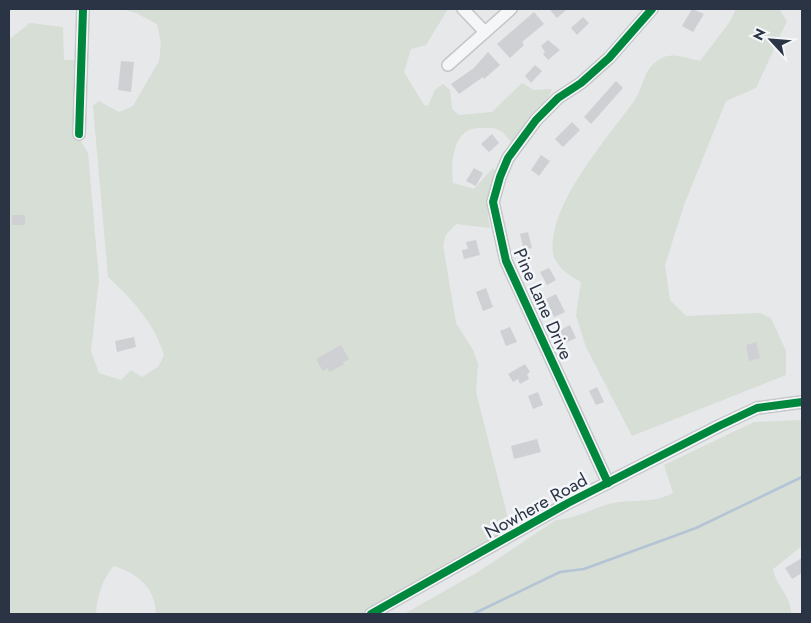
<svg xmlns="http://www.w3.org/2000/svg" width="811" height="623" font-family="Jost,sans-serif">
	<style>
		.green { fill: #d6ded6 }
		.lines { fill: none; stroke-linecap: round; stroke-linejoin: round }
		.stream { stroke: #b4c4d5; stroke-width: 2.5 }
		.building { fill: #ced0d3 }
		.minor-casing { stroke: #c4c6c8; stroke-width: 14 }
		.minor { stroke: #f5f6f7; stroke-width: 11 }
		.cycleway-casing { stroke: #f4f6f9; stroke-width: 11 }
		.cycleway { stroke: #00873e; stroke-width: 8 }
		.labels { text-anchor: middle; stroke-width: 5; stroke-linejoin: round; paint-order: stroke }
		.street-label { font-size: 18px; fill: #2b3445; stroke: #f4f6f9 }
	</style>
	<rect width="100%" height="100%" fill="#e6e8ea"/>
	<!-- green -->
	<g class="green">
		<path d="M 122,9 L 448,9 L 426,45 L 411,49 L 404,72 L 424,105 L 428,106 L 435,90 L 443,84 L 450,90 L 452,109 L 459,115 L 492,112 L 522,83 L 534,90 L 552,89 L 545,106 L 511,142 C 503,131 498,127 485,128 C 480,128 473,128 469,130 C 452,138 451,167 453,183 L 474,189 L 493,168 L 496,172 L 488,217 L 490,228 L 456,224 L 446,235 L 443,245 L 456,323 L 473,350 L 478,364 L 476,392 L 510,526 L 478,551 L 365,614 L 156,614 C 155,587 138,574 114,566 C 102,579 97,597 96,614 L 9,614 L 9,37 L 11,38 L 30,23 L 63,27 L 64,60 L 79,60 L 74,130 L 88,153 L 99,279 L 91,351 L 99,373 L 121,380 L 131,370 L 142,377 L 158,367 L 164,355 C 155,324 132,299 108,277 L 93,106 L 99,101 L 119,112 L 133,106 L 159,61 L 161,43 L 157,24 L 136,13 Z"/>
		<path d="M 736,9 L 779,9 L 787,21 L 756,88 L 726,101 L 684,205 L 665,265 L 670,300 L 686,316 L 760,313 L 771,318 L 786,351 L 786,375 L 632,436 L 586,347 L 576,316 L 581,282 C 570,276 555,266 553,253 C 548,204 607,139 634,101 C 645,86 642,68 662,58 C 673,52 689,59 700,61 L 729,23 Z"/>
		<path d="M 802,420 L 802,546 L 773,569 C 776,586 792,597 791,614 L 404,614 L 478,572 L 556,520 C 575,519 591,509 609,504 C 633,498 649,505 673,493 L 664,465 L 754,422 Z"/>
	</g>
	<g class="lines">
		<!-- stream -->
		<path class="stream" d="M 473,614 L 560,572 L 584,569 L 696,528 L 802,477"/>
	</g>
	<!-- building -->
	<g class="building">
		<path d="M 549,9 L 567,9 L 557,18 Z"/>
		<path d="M 692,9 L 704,14 L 693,32 L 682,26 Z"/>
		<path d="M 534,12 L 544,24 L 522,42 L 524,45 L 510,58 L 497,44 Z"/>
		<path d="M 583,17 L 589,23 L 577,35 L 571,28 Z"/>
		<path d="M 548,40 L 560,50 L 548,60 L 543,54 L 545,52 L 541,46 Z"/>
		<path d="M 488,52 L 500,65 L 484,79 L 483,77 L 459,94 L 451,84 L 474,68 Z"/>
		<path d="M 121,61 L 134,62 L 131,92 L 118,90 Z"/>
		<path d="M 535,65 L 542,71 L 531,83 L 525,76 Z"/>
		<path d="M 616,81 L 623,88 L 591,124 L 584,117 Z"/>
		<path d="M 572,122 L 580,130 L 563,147 L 555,139 Z"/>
		<path d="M 492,134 L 499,143 L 489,152 L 481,144 Z"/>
		<path d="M 541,155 L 550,161 L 539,176 L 531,170 Z"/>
		<path d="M 474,168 L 483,173 L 476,186 L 466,181 Z"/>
		<rect x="12" y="215" width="13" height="10"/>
		<path d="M 528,232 L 532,248 L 524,250 L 520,234 Z"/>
		<path d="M 476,240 L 480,255 L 464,259 L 462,250 L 468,249 L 466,242 Z"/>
		<path d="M 549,268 L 556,280 L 547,285 L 540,272 Z"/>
		<path d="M 486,288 L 493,307 L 483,311 L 476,292 Z"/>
		<path d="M 556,294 L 565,312 L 554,317 L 546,299 Z"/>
		<path d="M 570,325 L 576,338 L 565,343 L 559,331 Z"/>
		<path d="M 510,327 L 517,342 L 506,346 L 500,331 Z"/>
		<path d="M 134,337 L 136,347 L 117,352 L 115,341 Z"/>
		<path d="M 756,342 L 760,358 L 749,361 L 746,345 Z"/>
		<path d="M 341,345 L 349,359 L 343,362 L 344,364 L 330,372 L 327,368 L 323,371 L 316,359 Z"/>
		<path d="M 525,364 L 530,372 L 527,374 L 529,379 L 520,384 L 518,379 L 513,382 L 508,374 Z"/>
		<path d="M 597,387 L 604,402 L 596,405 L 589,391 Z"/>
		<path d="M 538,392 L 543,405 L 533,409 L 528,396 Z"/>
		<path d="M 537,439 L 541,452 L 514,459 L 511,446 Z"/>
		<path d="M 802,558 L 802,573 L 792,579 L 785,568 Z"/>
	</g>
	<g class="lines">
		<defs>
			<g id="minor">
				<path d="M 463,9 L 485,32"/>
				<path d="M 448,65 L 511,9"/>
				<path d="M 79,134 L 83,9"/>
				<path d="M 608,483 L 506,261 L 493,202 L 500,177 L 508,158 L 536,120 L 558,98 L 581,83 L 609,58 L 652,9"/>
				<path d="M 371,614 L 568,503 L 719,426 L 757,408 L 802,402"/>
			</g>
		</defs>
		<!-- minor casing -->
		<use href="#minor" class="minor-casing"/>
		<!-- minor -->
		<use href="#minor" class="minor"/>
		<defs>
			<g id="cycleway">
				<path d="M 79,134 L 83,9"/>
				<path d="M 608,483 L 506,261 L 493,202 L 500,177 L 508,158 L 536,120 L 558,98 L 581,83 L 609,58 L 652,9"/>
				<path d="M 371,614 L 568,503 L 719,426 L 757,408 L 802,402"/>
			</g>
		</defs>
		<!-- cycleway casing -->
		<use href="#cycleway" class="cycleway-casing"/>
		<!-- cycleway -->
		<use href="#cycleway" class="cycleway"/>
	</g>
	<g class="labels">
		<!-- street labels -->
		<g class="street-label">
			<text transform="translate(543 304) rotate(66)" y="6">Pine Lane Drive</text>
			<text transform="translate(536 506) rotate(-29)" y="6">Nowhere Road</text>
		</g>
	</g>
	<!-- border -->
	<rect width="811" height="623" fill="none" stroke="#2b3445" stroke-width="20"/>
	<!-- north arrow -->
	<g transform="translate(771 40) rotate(296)" stroke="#f4f6f9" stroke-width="4" paint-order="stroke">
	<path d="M0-4L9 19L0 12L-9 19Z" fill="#2b3445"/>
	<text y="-8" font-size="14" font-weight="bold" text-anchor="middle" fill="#2b3445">N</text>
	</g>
</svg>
